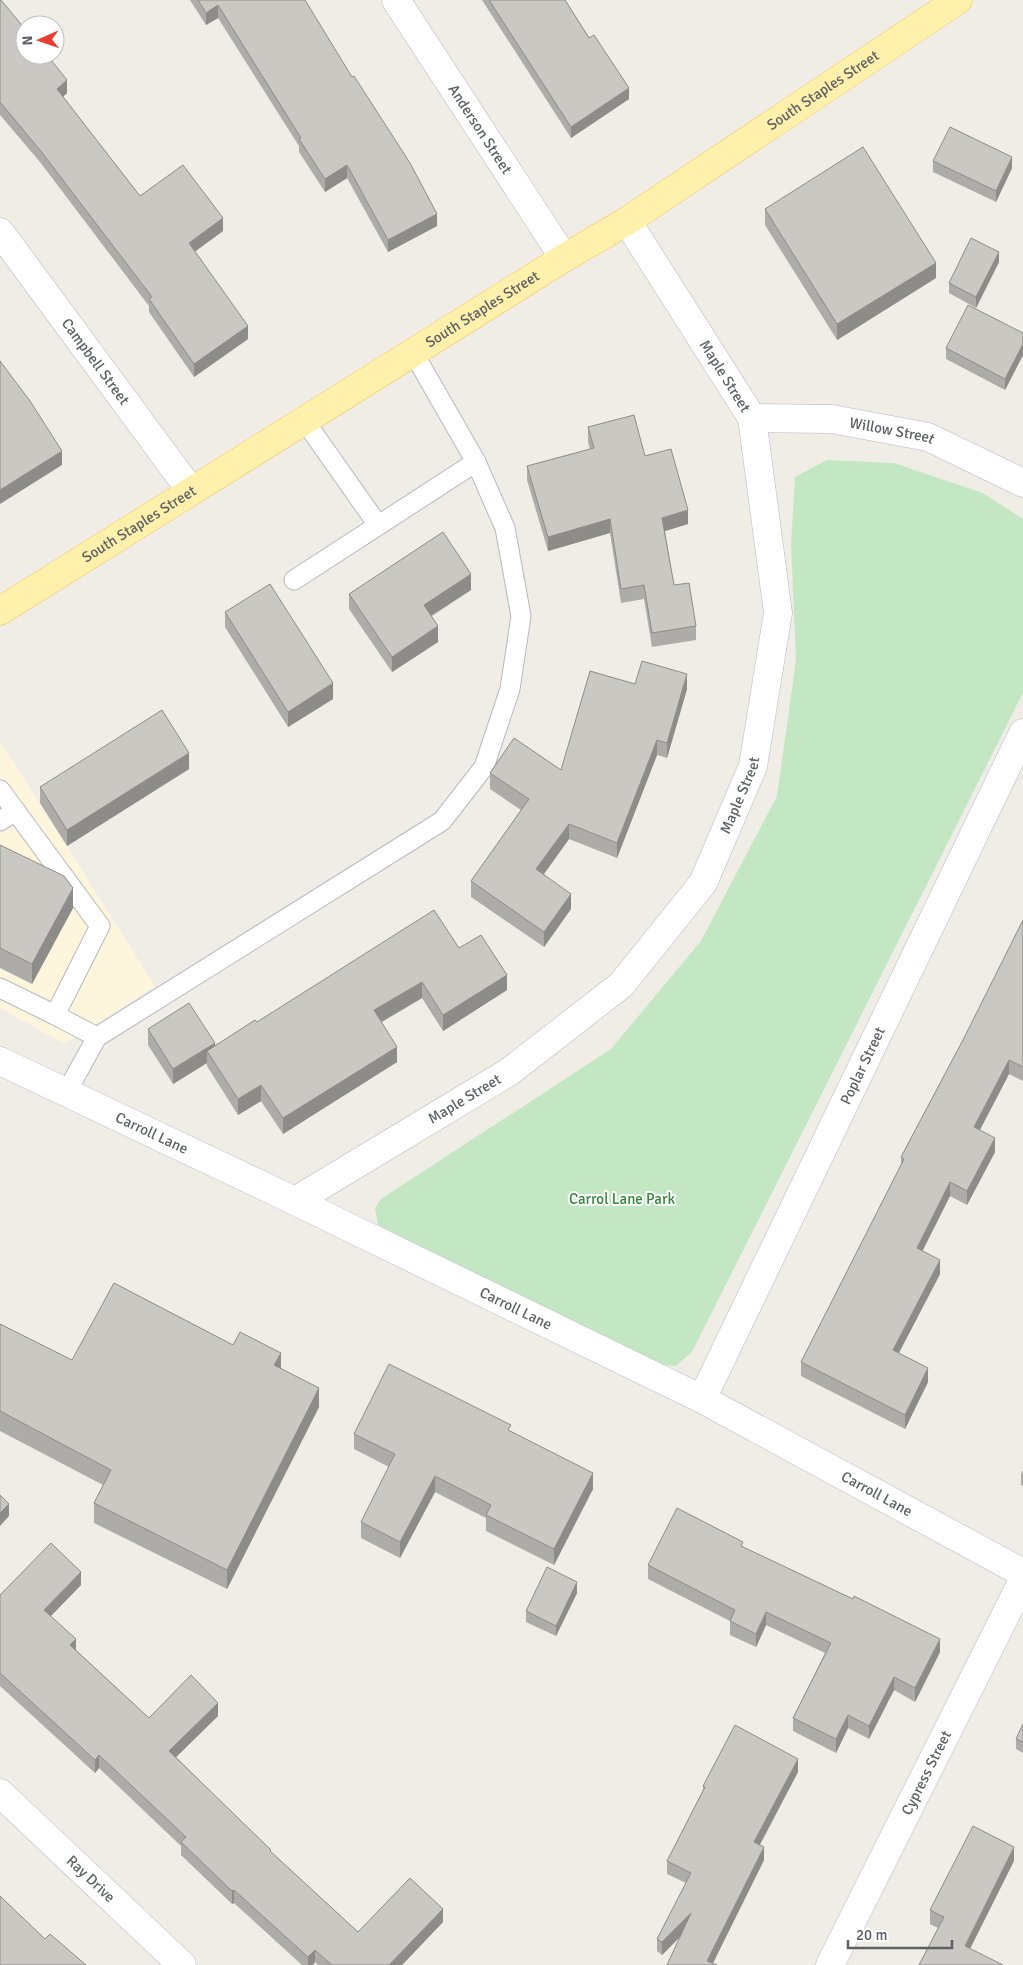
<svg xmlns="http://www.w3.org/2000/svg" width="1023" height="1965" font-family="Signika,sans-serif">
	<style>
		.commercial { fill: #fef6dc }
		.green { fill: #c3e7c2 }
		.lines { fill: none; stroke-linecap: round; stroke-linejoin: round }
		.lane-casing { stroke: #b6b8bc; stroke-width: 21 }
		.street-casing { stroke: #b6b8bc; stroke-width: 29 }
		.secondary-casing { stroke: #b7babf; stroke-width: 29 }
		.primary-casing { stroke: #f2c65d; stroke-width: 29 }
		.lane { stroke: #fff; stroke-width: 19 }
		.street { stroke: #fff; stroke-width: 28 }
		.secondary { stroke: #fff; stroke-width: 28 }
		.primary { stroke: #fff0ab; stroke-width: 28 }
		.wall { fill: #aeaca8 }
		.shaded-wall { fill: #8d8c88 }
		.building { fill: #cac8c3; stroke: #8d8c88 }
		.labels { text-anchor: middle; stroke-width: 4; stroke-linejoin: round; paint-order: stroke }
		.street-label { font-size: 15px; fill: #5d6166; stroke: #fff }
		.park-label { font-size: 15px; fill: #358538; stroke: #fff }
	</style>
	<rect width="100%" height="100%" fill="#f0ede6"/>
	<!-- commercial -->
	<path class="commercial" d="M 0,741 L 155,986 L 65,1044 L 0,1008 Z"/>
	<!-- green -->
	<path class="green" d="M 827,460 L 894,463 L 983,493 L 1023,519 L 1023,693 L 692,1352 L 676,1366 L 658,1364 L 378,1225 L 375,1208 L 381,1199 L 611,1049 L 701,941 L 777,796 L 796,660 L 791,545 L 795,477 Z"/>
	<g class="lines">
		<defs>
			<g id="lane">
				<path d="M 304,420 L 378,525"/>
				<path d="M 294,580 L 476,462"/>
				<path d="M 0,790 L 100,926 L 55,1015 L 97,1037"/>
				<path d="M 0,821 L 16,811"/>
				<path d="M 0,988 L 55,1015"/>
				<path d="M 66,1093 L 97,1037 L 442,821 L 484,767 L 510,689 L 521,616 L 505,528 L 476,462 L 413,352"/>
			</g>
			<g id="street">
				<path id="s1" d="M 396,0 L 564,258"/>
				<path id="s2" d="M 0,232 L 191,491"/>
				<path id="s3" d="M 752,418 L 832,419 L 928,437 L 1023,483"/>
				<path id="s4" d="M 295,1201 L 509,1072 L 621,985 L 703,883 L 753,766 L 778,613 L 752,418 L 627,221"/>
				<path id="s5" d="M 702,1399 L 1023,733"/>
				<path id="s6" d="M 0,1793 L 182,1965"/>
				<path id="s7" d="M 830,1965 L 1023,1580"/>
			</g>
			<g id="secondary">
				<path id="s8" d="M 0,1061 L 295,1201 L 702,1399 L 1023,1573"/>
			</g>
			<g id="primary">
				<path id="s9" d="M 0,611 L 564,258 L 627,221 L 958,0"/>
			</g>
		</defs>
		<!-- lane casing -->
		<use href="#lane" class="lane-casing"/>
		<!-- street casing -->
		<use href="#street" class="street-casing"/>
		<!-- secondary casing -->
		<use href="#secondary" class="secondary-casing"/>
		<!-- primary casing -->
		<use href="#primary" class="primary-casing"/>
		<!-- lane -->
		<use href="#lane" class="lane"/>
		<!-- street -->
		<use href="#street" class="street"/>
		<!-- secondary -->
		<use href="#secondary" class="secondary"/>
		<!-- primary -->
		<use href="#primary" class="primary"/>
	</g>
	<!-- wall -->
	<g class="wall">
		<path d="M 0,0 L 67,93 L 63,97 L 140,196 L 223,231 L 195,251 L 248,339 L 194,377 L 149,312 L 149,306 L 40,162 L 0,115 Z"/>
		<path d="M 190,0 L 305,0 L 437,226 L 388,252 L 347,178 L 325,192 L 299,152 L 299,146 L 218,18 L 206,25 Z"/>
		<path d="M 482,0 L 565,0 L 629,99 L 571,138 Z"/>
		<path d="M 933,161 L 1012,168 L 996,202 L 933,172 Z"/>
		<path d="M 765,209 L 936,278 L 837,340 L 765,225 Z"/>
		<path d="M 999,262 L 976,308 L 949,293 L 949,283 Z"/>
		<path d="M 1023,333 L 1023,355 L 1005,390 L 946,359 L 946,348 Z"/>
		<path d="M 588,427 L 645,456 L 688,524 L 665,531 L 674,585 L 696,626 L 696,640 L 652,647 L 644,599 L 621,603 L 610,533 L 548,551 L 527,480 L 527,466 L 590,449 L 588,442 Z"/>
		<path d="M 471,590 L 432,616 L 438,642 L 392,672 L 349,609 L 349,594 Z"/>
		<path d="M 225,612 L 333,699 L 288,727 L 225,627 Z"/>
		<path d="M 635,684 L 687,689 L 667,758 L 657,755 L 617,858 L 569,839 L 544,874 L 571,909 L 544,947 L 471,897 L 471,881 L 521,810 L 490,789 L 490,773 L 561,770 Z"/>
		<path d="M 189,769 L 67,846 L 40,803 L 40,787 Z"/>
		<path d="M 0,845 L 73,908 L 32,984 L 0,968 Z"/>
		<path d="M 1023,920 L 1023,1081 L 1009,1074 L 980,1130 L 995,1152 L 967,1205 L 950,1196 L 922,1251 L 940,1274 L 899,1353 L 928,1382 L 905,1429 L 801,1376 L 801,1362 L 901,1166 L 901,1157 L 964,1038 Z"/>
		<path d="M 459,948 L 507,990 L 443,1031 L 422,998 L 382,1022 L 397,1062 L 283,1134 L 261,1101 L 238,1115 L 207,1066 L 207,1063 L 173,1084 L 148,1045 L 148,1029 L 215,1045 L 257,1022 Z"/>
		<path d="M 0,1324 L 72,1360 L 233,1345 L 281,1368 L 319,1407 L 227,1589 L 94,1523 L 94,1503 L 103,1485 L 0,1431 Z"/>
		<path d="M 511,1431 L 593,1489 L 554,1565 L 486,1531 L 486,1518 L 435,1492 L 400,1558 L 361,1538 L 361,1522 L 389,1467 L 354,1449 L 354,1434 Z"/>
		<path d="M 1023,1470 L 1023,1486 L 1021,1485 L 1021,1474 Z"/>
		<path d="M 743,1547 L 940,1652 L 915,1702 L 894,1690 L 869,1739 L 848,1728 L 836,1753 L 793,1731 L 793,1718 L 825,1653 L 766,1625 L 756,1647 L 730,1635 L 730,1621 L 648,1579 L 648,1565 Z"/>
		<path d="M 81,1585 L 51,1616 L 76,1650 L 149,1718 L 218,1716 L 176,1757 L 271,1852 L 358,1932 L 443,1922 L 402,1965 L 318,1965 L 315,1962 L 313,1965 L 302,1965 L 234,1903 L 232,1904 L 181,1855 L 181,1846 L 99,1768 L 95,1773 L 0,1686 L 0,1595 Z"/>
		<path d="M 577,1593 L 556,1636 L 526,1622 L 526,1611 Z"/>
		<path d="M 1023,1724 L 1023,1753 L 1016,1749 L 1016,1739 Z"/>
		<path d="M 798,1772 L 760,1845 L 764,1860 L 713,1963 L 667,1965 L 680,1937 L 662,1955 L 657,1951 L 657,1939 L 686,1883 L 667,1874 L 667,1861 L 703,1790 L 703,1786 Z"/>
		<path d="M 1014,1861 L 919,1965 L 938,1928 L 930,1924 L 930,1910 Z"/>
	</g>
	<!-- shaded-wall -->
	<g class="shaded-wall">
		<path d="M 218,5 L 218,18 L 206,25 L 206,13 Z"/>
		<path d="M 67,80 L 67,93 L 57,102 L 57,89 Z"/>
		<path d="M 629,88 L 629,99 L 571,138 L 571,127 Z"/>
		<path d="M 1012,157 L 1012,168 L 996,202 L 996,191 Z"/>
		<path d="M 347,165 L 347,178 L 325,192 L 325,179 Z"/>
		<path d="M 437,214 L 437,226 L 388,252 L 388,240 Z"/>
		<path d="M 223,218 L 223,231 L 189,256 L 189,243 Z"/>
		<path d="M 999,252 L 999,262 L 976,308 L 976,297 Z"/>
		<path d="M 936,263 L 936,278 L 837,340 L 837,324 Z"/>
		<path d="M 248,326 L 248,339 L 194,377 L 194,364 Z"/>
		<path d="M 1023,344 L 1023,355 L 1005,390 L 1005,379 Z"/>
		<path d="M 62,451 L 62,465 L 0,504 L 0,490 Z"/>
		<path d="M 688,510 L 688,524 L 662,532 L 662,518 Z"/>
		<path d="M 610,519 L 610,533 L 548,551 L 548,537 Z"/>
		<path d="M 471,574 L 471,590 L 424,620 L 424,605 Z"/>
		<path d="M 438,626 L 438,642 L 392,672 L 392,657 Z"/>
		<path d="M 687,674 L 687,689 L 667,758 L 667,743 Z"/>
		<path d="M 333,683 L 333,699 L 288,727 L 288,712 Z"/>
		<path d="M 657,740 L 657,755 L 617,858 L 617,843 Z"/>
		<path d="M 189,753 L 189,769 L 67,846 L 67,830 Z"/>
		<path d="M 569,824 L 569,839 L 536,885 L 536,869 Z"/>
		<path d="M 73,888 L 73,908 L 32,984 L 32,964 Z"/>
		<path d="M 571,894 L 571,909 L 544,947 L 544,932 Z"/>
		<path d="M 507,975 L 507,990 L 443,1031 L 443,1015 Z"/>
		<path d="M 422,982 L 422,998 L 374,1026 L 374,1010 Z"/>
		<path d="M 215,1043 L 215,1058 L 207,1051 L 207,1063 L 173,1084 L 173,1069 Z"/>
		<path d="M 397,1047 L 397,1062 L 283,1134 L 283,1118 Z"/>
		<path d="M 1009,1060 L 1009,1074 L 974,1141 L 974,1127 Z"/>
		<path d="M 261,1085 L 261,1101 L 238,1115 L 238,1099 Z"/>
		<path d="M 995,1138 L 995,1152 L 967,1205 L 967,1191 Z"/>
		<path d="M 950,1182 L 950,1196 L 917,1262 L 917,1248 Z"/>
		<path d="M 940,1260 L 940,1274 L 893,1364 L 893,1350 Z"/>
		<path d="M 281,1353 L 281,1373 L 274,1365 Z"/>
		<path d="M 928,1368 L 928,1382 L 905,1429 L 905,1415 Z"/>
		<path d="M 319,1388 L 319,1407 L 227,1589 L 227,1570 Z"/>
		<path d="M 593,1473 L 593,1489 L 554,1565 L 554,1549 Z"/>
		<path d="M 435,1476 L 435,1492 L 400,1558 L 400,1542 Z"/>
		<path d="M 9,1504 L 9,1516 L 0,1526 L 0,1513 Z"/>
		<path d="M 81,1572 L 81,1585 L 44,1623 L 44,1610 Z"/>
		<path d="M 577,1582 L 577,1593 L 556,1636 L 556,1626 Z"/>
		<path d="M 766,1612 L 766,1625 L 756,1647 L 756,1634 Z"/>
		<path d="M 76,1639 L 76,1652 L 70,1645 Z"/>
		<path d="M 940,1639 L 940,1652 L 915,1702 L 915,1688 Z"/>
		<path d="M 894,1677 L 894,1690 L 869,1739 L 869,1726 Z"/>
		<path d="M 218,1703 L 218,1716 L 169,1764 L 169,1751 Z"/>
		<path d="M 848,1715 L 848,1728 L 836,1753 L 836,1739 Z"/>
		<path d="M 99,1755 L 99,1768 L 95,1773 L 95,1760 Z"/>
		<path d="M 798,1759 L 798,1772 L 754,1855 L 754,1842 Z"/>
		<path d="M 764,1847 L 764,1860 L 712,1965 L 707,1961 Z"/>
		<path d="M 1014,1847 L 1014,1861 L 965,1959 L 965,1946 Z"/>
		<path d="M 234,1890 L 234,1903 L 232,1904 L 232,1891 Z"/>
		<path d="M 443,1909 L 443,1922 L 402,1965 L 389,1965 Z"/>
		<path d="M 691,1913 L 691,1926 L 662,1955 L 662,1942 Z"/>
		<path d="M 315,1950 L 315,1962 L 313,1965 L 308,1965 L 308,1957 Z"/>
	</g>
	<!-- building -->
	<g class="building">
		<path d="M 0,0 L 1,0 L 25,29 L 25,55 L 47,55 L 67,80 L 57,89 L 140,196 L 183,165 L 223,218 L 189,243 L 248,326 L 194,364 L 149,299 L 152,297 L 40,150 L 0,102 Z"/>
		<path d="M 198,0 L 305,0 L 352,77 L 354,76 L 410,163 L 437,214 L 388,240 L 347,165 L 325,179 L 299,139 L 301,138 L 218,5 L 206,13 Z"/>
		<path d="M 489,0 L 565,0 L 589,38 L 594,35 L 629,88 L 571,127 Z"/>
		<path d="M 950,127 L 1012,157 L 996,191 L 933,161 Z"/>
		<path d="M 863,147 L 936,263 L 837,324 L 765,209 Z"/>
		<path d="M 971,238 L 999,252 L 976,297 L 949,283 Z"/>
		<path d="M 968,305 L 1023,333 L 1023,344 L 1005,379 L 946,348 Z"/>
		<path d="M 0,361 L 30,401 L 62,451 L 0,490 Z"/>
		<path d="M 634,415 L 645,456 L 671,449 L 688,510 L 662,518 L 674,585 L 689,583 L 696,626 L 652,633 L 644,585 L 621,589 L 610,519 L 548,537 L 527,466 L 594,448 L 588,427 Z"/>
		<path d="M 443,532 L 471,574 L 424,605 L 438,626 L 392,657 L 349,594 Z"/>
		<path d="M 270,584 L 333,683 L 288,712 L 225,612 Z"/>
		<path d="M 642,661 L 687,674 L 667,743 L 657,740 L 617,843 L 569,824 L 536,869 L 571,894 L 544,932 L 471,881 L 529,799 L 490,773 L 514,738 L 561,770 L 590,671 L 635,684 Z"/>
		<path d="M 162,710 L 189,753 L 67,830 L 40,787 Z"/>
		<path d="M 0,845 L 64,876 L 73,888 L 32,964 L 0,948 Z"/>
		<path d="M 434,910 L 459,948 L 481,935 L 507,975 L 443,1015 L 422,982 L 374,1010 L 397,1047 L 283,1118 L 261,1085 L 238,1099 L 207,1051 L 255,1020 L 257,1022 Z"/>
		<path d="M 1023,920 L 1023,1067 L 1009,1060 L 974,1127 L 995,1138 L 967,1191 L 950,1182 L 917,1248 L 940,1260 L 893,1350 L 928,1368 L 905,1415 L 801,1362 L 904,1159 L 901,1157 L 964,1038 Z"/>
		<path d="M 189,1003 L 215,1043 L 173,1069 L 148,1029 Z"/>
		<path d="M 114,1283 L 233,1345 L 240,1332 L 281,1353 L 274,1365 L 319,1388 L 227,1570 L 94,1503 L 111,1470 L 0,1411 L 0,1324 L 72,1360 Z"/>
		<path d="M 389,1364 L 511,1425 L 508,1430 L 593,1473 L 554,1549 L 486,1515 L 491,1505 L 435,1476 L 400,1542 L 361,1522 L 395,1454 L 354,1434 Z"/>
		<path d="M 0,1495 L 9,1504 L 0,1513 Z"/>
		<path d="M 677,1508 L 743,1542 L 741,1546 L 853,1599 L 854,1596 L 940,1639 L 915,1688 L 894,1677 L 869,1726 L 848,1715 L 836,1739 L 793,1718 L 831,1643 L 766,1612 L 756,1634 L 730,1621 L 735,1610 L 648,1565 Z"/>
		<path d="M 51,1543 L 81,1572 L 44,1610 L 76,1639 L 70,1645 L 149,1718 L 191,1675 L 218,1703 L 169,1751 L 271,1850 L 270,1851 L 358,1932 L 410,1878 L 443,1909 L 389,1965 L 332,1965 L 315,1950 L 308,1957 L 234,1890 L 232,1891 L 181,1842 L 186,1837 L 99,1755 L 95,1760 L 0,1673 L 0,1595 Z"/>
		<path d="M 547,1567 L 577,1582 L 556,1626 L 526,1611 Z"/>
		<path d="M 1023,1724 L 1023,1742 L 1016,1739 Z"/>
		<path d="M 735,1725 L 798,1759 L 754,1842 L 764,1847 L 707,1961 L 717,1965 L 667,1965 L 691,1913 L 662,1942 L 657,1939 L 691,1873 L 667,1861 L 705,1787 L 703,1786 Z"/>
		<path d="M 973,1826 L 1014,1847 L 965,1946 L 1003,1965 L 919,1965 L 944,1917 L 930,1910 Z"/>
		<path d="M 0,1896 L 45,1939 L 50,1934 L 86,1965 L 0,1965 Z"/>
	</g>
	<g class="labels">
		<!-- street labels -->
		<g class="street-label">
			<text dy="5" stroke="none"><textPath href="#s9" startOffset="974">South Staples Street</textPath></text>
			<text dy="5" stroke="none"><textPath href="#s1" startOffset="154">Anderson Street</textPath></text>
			<text dy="5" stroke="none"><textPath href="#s9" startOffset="569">South Staples Street</textPath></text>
			<text dy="5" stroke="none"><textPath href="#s2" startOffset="161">Campbell Street</textPath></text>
			<text transform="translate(725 376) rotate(58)" y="5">Maple Street</text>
			<text dy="5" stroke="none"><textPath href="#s3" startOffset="141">Willow Street</textPath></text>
			<text dy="5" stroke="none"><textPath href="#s9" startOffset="164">South Staples Street</textPath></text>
			<text dy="5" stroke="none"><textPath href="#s4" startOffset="618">Maple Street</textPath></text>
			<text dy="5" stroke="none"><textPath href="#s5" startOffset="370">Poplar Street</textPath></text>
			<text dy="5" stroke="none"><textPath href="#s4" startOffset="198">Maple Street</textPath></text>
			<text dy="5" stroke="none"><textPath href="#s8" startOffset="168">Carroll Lane</textPath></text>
			<text dy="5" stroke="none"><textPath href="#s8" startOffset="572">Carroll Lane</textPath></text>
			<text dy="5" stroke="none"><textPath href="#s8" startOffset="978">Carroll Lane</textPath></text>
			<text dy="5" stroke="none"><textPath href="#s7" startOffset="215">Cypress Street</textPath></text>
			<text dy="5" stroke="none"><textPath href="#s6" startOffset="125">Ray Drive</textPath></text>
		</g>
		<!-- park labels -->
		<g class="park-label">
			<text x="622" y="1204">Carrol Lane Park</text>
		</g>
	</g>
	<!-- north arrow -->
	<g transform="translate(40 40) rotate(268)"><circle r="24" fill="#ffffff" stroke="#bec0c2"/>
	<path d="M0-4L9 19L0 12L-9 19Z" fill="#e93d32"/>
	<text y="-8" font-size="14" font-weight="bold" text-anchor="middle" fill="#5d6166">N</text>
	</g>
	<!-- scale -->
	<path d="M848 1940v8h104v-8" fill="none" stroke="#5d6166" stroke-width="2.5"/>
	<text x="856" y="1940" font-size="15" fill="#5d6166" stroke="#ffffff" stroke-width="4" paint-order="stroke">20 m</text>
</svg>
